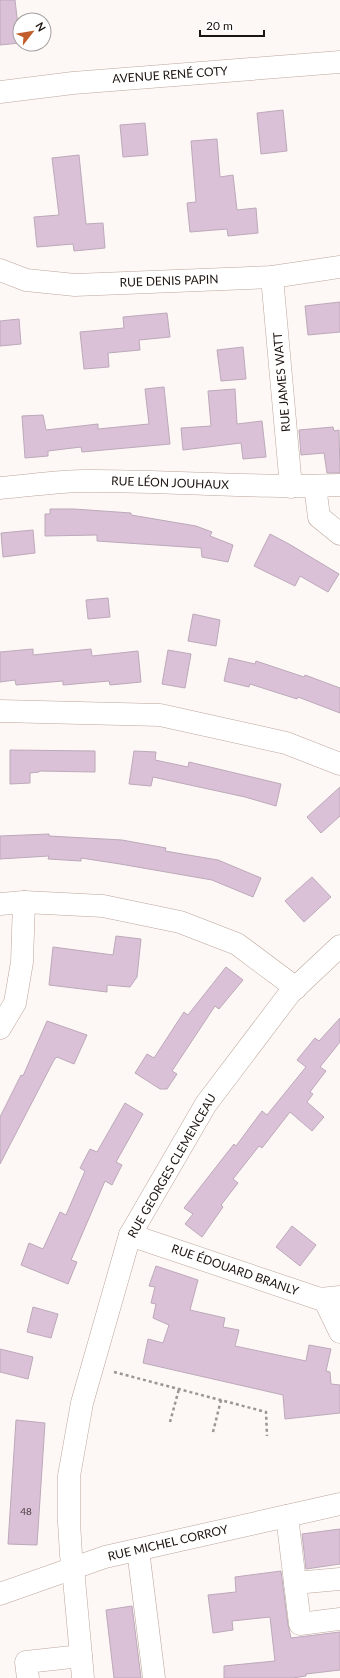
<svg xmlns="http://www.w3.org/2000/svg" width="340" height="1678" font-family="Lato,sans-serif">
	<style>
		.building { fill: #dbc1d7; stroke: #bca9b9 }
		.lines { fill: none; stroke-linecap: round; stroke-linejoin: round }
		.minor-casing { stroke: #bda69b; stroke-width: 23 }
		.path { stroke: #9c9592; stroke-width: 2.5; stroke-dasharray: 3 3; stroke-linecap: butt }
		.minor { stroke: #fff; stroke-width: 22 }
		.labels { text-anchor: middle; stroke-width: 4; stroke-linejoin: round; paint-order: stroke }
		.number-label { font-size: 10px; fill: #4c3f42 }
		.street-label { font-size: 12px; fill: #1c1410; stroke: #fff }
	</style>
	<rect width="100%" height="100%" fill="#fdf7f5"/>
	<!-- building -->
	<g class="building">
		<path d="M 0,0 L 15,0 L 20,43 L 0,45 Z"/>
		<path d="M 283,110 L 287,151 L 261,154 L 257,113 Z"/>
		<path d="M 145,123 L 148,155 L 123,157 L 120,125 Z"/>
		<path d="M 217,139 L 220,177 L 233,175 L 237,210 L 256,208 L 258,233 L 228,236 L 227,229 L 190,232 L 187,203 L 196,202 L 191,141 Z"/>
		<path d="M 79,155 L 86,224 L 103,223 L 105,248 L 74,251 L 73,244 L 37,247 L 34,217 L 59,215 L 52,158 Z"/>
		<path d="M 340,302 L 340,332 L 308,335 L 305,306 Z"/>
		<path d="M 167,313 L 170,337 L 139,340 L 140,350 L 108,353 L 109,367 L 84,369 L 80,332 L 124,328 L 123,317 Z"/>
		<path d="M 19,319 L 21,344 L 0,346 L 0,321 Z"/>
		<path d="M 243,347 L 246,379 L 221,381 L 217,350 Z"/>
		<path d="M 164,387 L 170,444 L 82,452 L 81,447 L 48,451 L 48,456 L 25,458 L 22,416 L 43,415 L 46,430 L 98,424 L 98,429 L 149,424 L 145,389 Z"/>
		<path d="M 235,389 L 237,424 L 262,421 L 266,457 L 243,459 L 241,443 L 183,450 L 181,428 L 211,426 L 208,391 Z"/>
		<path d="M 333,427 L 334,431 L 339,430 L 340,473 L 327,473 L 324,453 L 301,455 L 299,430 Z"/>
		<path d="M 50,509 L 74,509 L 131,513 L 131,515 L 196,526 L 212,532 L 210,536 L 233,545 L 228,562 L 202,557 L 201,548 L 97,541 L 97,535 L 45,536 L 45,514 L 50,514 Z"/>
		<path d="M 33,530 L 35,553 L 3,557 L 1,533 Z"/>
		<path d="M 270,534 L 289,544 L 339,574 L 328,592 L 300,576 L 295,586 L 254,566 Z"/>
		<path d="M 108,598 L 110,617 L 88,619 L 86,600 Z"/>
		<path d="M 193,614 L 220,620 L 216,646 L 188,641 Z"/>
		<path d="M 33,649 L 33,655 L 91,649 L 92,656 L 138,651 L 141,682 L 110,685 L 109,681 L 63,685 L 63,681 L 16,685 L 15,680 L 0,682 L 0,652 Z"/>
		<path d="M 168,650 L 191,654 L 185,688 L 162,684 Z"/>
		<path d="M 229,658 L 255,664 L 256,661 L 304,677 L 305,675 L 340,688 L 340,713 L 298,697 L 297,699 L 250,684 L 249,687 L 224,681 Z"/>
		<path d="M 10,750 L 95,751 L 95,772 L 39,771 L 39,772 L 30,773 L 30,783 L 10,784 Z"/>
		<path d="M 134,751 L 156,752 L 155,760 L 188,767 L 189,762 L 281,784 L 276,806 L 245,797 L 153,777 L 151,786 L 129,784 Z"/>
		<path d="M 340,787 L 340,816 L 321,833 L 307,817 Z"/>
		<path d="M 49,834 L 49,836 L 122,840 L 166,848 L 165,851 L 218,860 L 261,878 L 253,897 L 212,880 L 120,864 L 81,858 L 81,861 L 48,859 L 49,856 L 0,859 L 0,836 Z"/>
		<path d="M 312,877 L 331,897 L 304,922 L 285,901 Z"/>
		<path d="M 116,936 L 141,939 L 137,977 L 130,987 L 107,985 L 107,992 L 49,985 L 53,947 L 113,955 Z"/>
		<path d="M 226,967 L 243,980 L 219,1009 L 215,1006 L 172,1071 L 177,1074 L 167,1089 L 160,1089 L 135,1073 L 147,1054 L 154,1058 L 184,1012 L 188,1015 Z"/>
		<path d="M 340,1018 L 340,1042 L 320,1067 L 326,1071 L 310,1092 L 313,1094 L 307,1102 L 324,1117 L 312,1131 L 290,1112 L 262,1148 L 259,1146 L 233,1179 L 238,1183 L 221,1205 L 223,1207 L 202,1237 L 185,1224 L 193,1214 L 184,1208 L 234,1144 L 236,1146 L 262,1111 L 267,1115 L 306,1067 L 297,1060 L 315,1038 L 319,1041 Z"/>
		<path d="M 47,1021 L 87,1035 L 74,1064 L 57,1057 L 54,1060 L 0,1164 L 0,1117 L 21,1075 L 23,1076 Z"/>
		<path d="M 125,1103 L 143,1114 L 116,1162 L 122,1165 L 112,1185 L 105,1181 L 71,1260 L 77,1262 L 68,1284 L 21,1265 L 29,1243 L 43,1249 L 60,1212 L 66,1215 L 85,1171 L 80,1168 L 90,1149 L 97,1152 Z"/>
		<path d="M 292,1226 L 316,1245 L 300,1266 L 276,1247 Z"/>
		<path d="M 156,1266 L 198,1280 L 190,1310 L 225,1318 L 223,1327 L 239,1330 L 235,1346 L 306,1361 L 309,1345 L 331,1349 L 326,1371 L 330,1372 L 331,1384 L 340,1385 L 340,1413 L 285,1419 L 283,1395 L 143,1363 L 148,1339 L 163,1343 L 169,1325 L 153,1318 L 156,1304 L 151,1303 L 155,1287 L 149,1286 Z"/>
		<path d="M 33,1307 L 58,1314 L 51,1338 L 27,1332 Z"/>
		<path d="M 0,1349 L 33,1357 L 28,1379 L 0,1372 Z"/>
		<path d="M 16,1420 L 45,1423 L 37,1545 L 8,1544 Z"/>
		<path d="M 340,1529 L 340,1564 L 306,1569 L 302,1534 Z"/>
		<path d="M 281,1571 L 288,1625 L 291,1638 L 340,1632 L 340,1670 L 306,1674 L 306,1676 L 292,1678 L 224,1678 L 224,1666 L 275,1661 L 270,1617 L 232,1621 L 233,1630 L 213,1633 L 208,1595 L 236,1592 L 235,1577 Z"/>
		<path d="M 132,1606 L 141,1678 L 114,1678 L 106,1610 Z"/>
	</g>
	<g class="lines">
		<defs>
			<g id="minor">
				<path d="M 0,92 L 73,83 L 340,62"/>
				<path d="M 0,270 L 26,280 L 75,285 L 272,277 L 340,267"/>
				<path d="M 272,277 L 291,487"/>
				<path d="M 315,486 L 319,517 L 340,534"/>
				<path d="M 0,488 C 28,486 57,481 85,481 C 170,480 255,489 340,485"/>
				<path d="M 0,711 L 160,715 L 286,743 L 340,764"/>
				<path d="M 0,904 L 24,902 L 103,906 L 180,922 L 237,944 L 296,988"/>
				<path d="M 0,1028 L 15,1003 L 22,962 L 24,902"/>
				<path d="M 130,1235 L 320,1299 L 340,1297"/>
				<path d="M 324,1299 L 340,1332"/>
				<path d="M 287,1516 L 300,1624 L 340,1619"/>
				<path d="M 138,1550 L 154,1678"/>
				<path d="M 295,1583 L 340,1579"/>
				<path d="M 0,1594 L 105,1557 L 340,1504"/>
				<path d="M 28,1678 L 26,1662 L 81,1656"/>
				<path d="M 83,1678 L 73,1568 L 71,1555 L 69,1522 L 69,1476 L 82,1403 L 130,1235 L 206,1104 L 290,993 L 340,946"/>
			</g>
		</defs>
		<!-- minor casing -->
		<use href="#minor" class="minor-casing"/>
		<!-- path -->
		<g class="path">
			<path d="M 114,1372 L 266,1412 L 267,1436"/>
			<path d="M 170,1422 L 179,1389"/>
			<path d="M 213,1432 L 221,1400"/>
		</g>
		<!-- minor -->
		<use href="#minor" class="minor"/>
	</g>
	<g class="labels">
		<!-- number labels -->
		<g class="number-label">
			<text x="26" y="1515">48</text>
		</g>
		<!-- street labels -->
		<g class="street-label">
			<text transform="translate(170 75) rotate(-4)" y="4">AVENUE RENÉ COTY</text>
			<text transform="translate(169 281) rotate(-2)" y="4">RUE DENIS PAPIN</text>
			<text transform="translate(282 382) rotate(-95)" y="4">RUE JAMES WATT</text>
			<text transform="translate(170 483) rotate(2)" y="4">RUE LÉON JOUHAUX</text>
			<text transform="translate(172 1166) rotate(-60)" y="4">RUE GEORGES CLEMENCEAU</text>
			<text transform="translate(235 1270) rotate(19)" y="4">RUE ÉDOUARD BRANLY</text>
			<text transform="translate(168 1543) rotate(-13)" y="4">RUE MICHEL CORROY</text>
		</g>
	</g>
	<!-- north arrow -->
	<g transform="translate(32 32) rotate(59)"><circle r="19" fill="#ffffff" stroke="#a4a19f"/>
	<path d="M0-3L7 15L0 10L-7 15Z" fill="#c25d2b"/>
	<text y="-6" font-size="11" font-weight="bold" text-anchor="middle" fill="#1c1410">N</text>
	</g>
	<!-- scale -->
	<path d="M200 30v6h64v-6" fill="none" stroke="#1c1410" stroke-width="2"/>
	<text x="206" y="30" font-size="12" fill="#1c1410" stroke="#ffffff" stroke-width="3" paint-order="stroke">20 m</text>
</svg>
